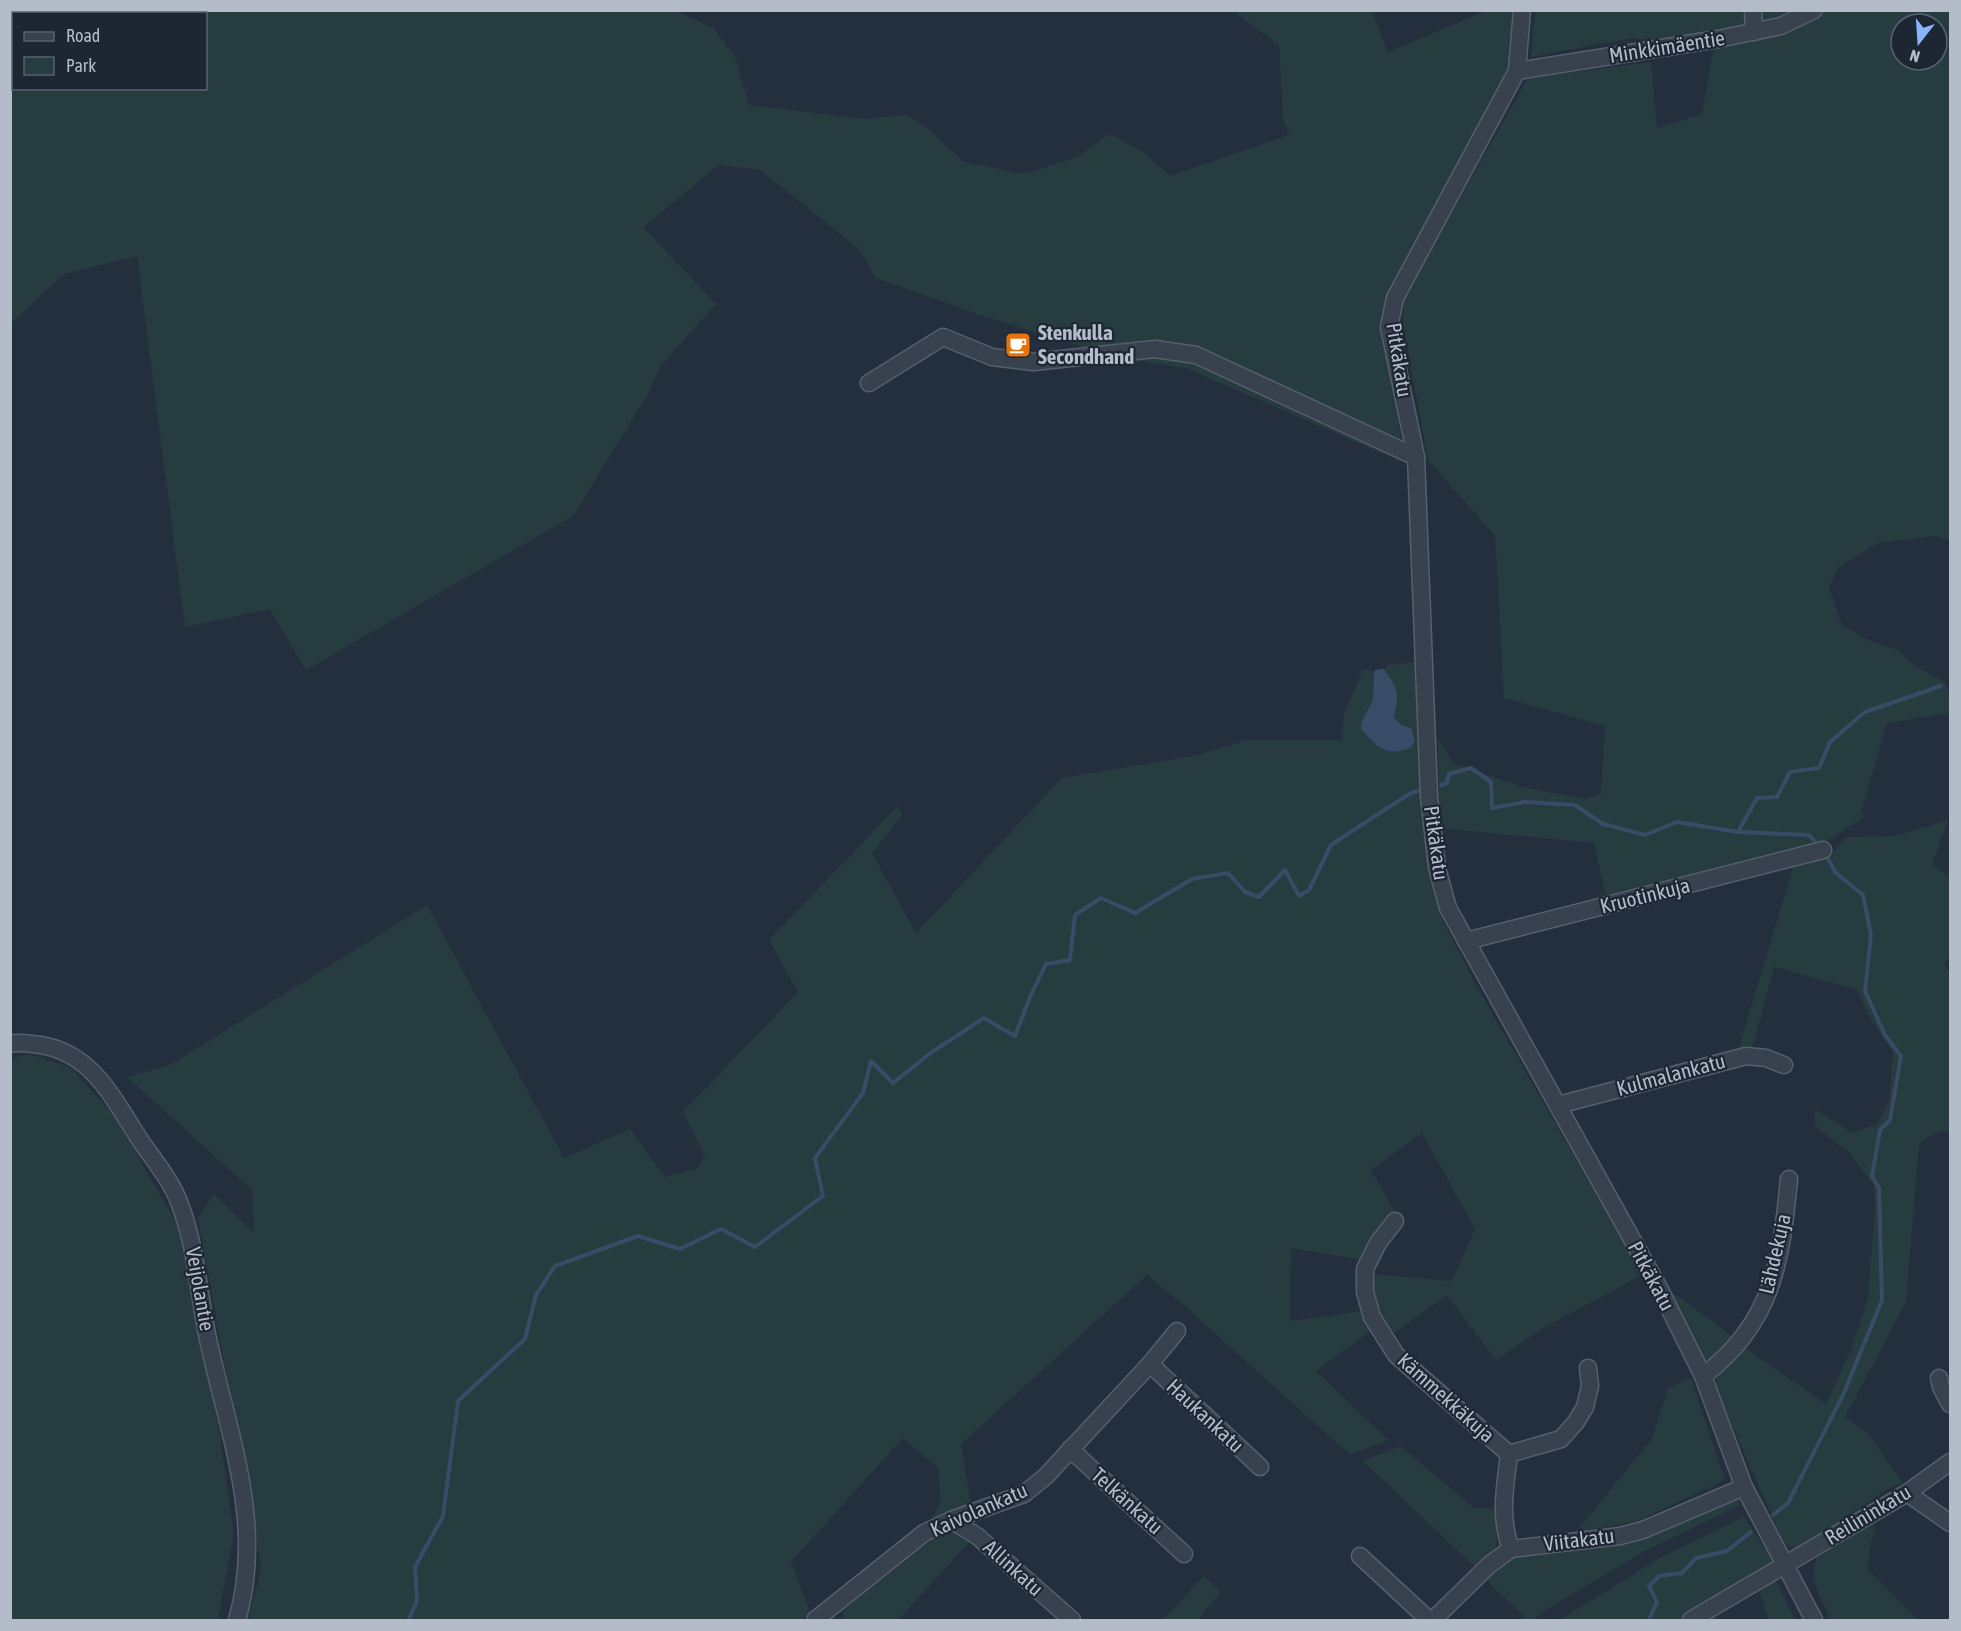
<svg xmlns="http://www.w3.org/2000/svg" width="1961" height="1631" font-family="'Asap Condensed',sans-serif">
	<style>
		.green { fill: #263c3f; fill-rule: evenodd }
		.water { fill: #394c67 }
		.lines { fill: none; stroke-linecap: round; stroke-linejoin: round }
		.stream { stroke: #394c67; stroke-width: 4 }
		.minor-casing { stroke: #565f6c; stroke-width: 19 }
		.minor { stroke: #38414e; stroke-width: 16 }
		.labels { text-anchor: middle; stroke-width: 4.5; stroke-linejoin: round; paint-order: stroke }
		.street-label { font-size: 21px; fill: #b4bcc9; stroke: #1d2633 }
		.poi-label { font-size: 21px; font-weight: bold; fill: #b4bcc9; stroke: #1d2633; text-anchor: start }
	</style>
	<rect width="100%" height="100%" fill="#242f3e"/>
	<!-- green -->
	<g class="green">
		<path d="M 11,11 L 676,11 L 713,28 L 735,57 L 749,105 L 865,119 L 906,115 L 927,128 L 964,162 L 1024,174 L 1077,157 L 1110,134 L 1143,152 L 1170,176 L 1289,135 L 1283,120 L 1279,45 L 1233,11 L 1372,11 L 1388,52 L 1486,11 L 1520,11 L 1510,70 L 1391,300 L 1394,392 L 1404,463 L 1186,368 L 1118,358 L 980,315 L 876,278 L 859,249 L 760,170 L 719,165 L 643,227 L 716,304 L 660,367 L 648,394 L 573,516 L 306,670 L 270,609 L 185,627 L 137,256 L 64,274 L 11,323 ZM 14,14 L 206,14 L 206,88 L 14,88 Z"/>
		<path d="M 1535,11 L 1950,11 L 1950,540 L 1936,536 L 1878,543 L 1839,567 L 1829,588 L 1841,624 L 1870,641 L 1898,650 L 1917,667 L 1945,682 L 1950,696 L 1950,713 L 1887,723 L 1861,812 L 1865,817 L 1823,843 L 1606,897 L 1594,843 L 1440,828 L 1438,740 L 1454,764 L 1526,788 L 1587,799 L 1601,793 L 1605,726 L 1504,698 L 1495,536 L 1428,460 L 1403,325 L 1404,297 L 1528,78 L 1651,62 L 1657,128 L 1702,114 L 1713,50 L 1632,38 L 1531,57 ZM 1901,24 L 1937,24 L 1937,60 L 1901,60 Z"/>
		<path d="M 1414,662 L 1419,683 L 1420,755 L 1427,871 L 1442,919 L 1476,985 L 1642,1275 L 1545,1327 L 1496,1360 L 1447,1295 L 1390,1336 L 1376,1319 L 1372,1296 L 1372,1274 L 1452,1281 L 1475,1229 L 1422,1133 L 1371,1170 L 1394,1211 L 1377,1235 L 1363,1260 L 1291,1248 L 1290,1321 L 1362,1311 L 1372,1330 L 1316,1371 L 1388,1440 L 1350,1455 L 1187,1308 L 1147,1275 L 961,1444 L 971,1504 L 930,1522 C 944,1501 940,1492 938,1468 L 903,1438 L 791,1562 L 810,1612 L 802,1620 L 248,1620 L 261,1568 L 247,1467 L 222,1351 L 198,1218 L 214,1194 L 254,1233 L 252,1190 L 127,1077 L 170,1065 L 427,905 L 564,1158 L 630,1129 L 665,1177 L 698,1168 L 705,1156 L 683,1112 L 798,992 L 769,940 L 898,806 L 902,815 L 872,853 L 916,933 L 1062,778 L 1194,756 L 1246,740 L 1342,740 L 1344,714 L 1363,669 L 1374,671 L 1373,700 L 1361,729 L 1384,751 L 1401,725 L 1394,717 C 1400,695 1396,687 1384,669 L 1388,665 Z"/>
		<path d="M 1948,820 L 1932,865 L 1950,877 L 1950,957 L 1944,963 L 1950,973 L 1950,1133 L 1948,1131 L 1936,1133 L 1919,1144 L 1906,1302 L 1845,1417 L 1866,1431 L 1902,1482 L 1886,1490 L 1809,1543 L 1793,1548 L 1786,1545 L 1777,1528 L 1716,1388 L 1717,1375 L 1745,1348 L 1826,1404 L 1851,1350 L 1868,1297 L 1875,1205 L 1873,1184 L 1849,1153 L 1815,1126 L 1815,1109 L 1852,1133 L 1877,1124 L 1889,1100 L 1893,1052 L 1873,1023 L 1856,989 L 1774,967 L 1753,1046 L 1738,1051 L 1794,864 L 1834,851 L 1847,837 L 1895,836 Z"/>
		<path d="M 29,1054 L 71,1068 L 114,1115 L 177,1224 L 219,1428 L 234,1534 L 218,1620 L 11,1620 L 10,1059 Z"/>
		<path d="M 1666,1288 L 1737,1339 L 1710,1360 L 1703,1358 Z"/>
		<path d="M 1691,1378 L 1725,1480 L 1637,1521 L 1575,1533 L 1652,1439 L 1668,1388 Z"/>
		<path d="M 1400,1446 L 1474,1508 L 1494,1508 L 1497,1542 L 1494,1552 L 1477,1569 L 1363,1461 Z"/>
		<path d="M 1736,1498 L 1741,1505 L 1649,1549 L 1545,1610 L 1534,1620 L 1520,1620 L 1524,1616 L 1486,1580 L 1507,1561 L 1523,1555 L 1548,1550 L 1622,1544 Z"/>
		<path d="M 1744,1517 L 1777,1567 L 1679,1620 L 1560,1620 L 1658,1559 Z"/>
		<path d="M 1875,1521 L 1867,1569 L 1919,1620 L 1831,1620 C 1822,1601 1803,1570 1822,1551 C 1830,1543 1864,1527 1875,1521 Z"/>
		<path d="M 952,1531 L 962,1533 L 973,1538 L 898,1620 L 843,1620 L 843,1612 L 850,1604 L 941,1533 Z"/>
		<path d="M 1204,1576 L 1219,1590 L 1220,1593 L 1198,1620 L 1163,1620 Z"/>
		<path d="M 1775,1579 L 1795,1620 L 1769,1620 L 1758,1588 Z"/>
	</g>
	<!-- water -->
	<path class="water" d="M 1379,669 L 1384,669 C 1398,689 1400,693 1394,717 L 1401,725 L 1411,728 L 1415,740 L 1411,748 C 1384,757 1379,748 1361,729 L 1361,723 L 1373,700 L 1374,671 Z"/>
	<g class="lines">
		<!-- stream -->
		<g class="stream">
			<path d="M 1441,785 L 1447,783 L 1449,774 L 1471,768 L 1491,782 L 1492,808 L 1525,802 L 1575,805 L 1603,824 L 1645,835 L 1677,822 L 1738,832 L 1757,798 L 1777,797 L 1790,772 L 1819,768 L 1830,742 L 1865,712 L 1941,686"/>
			<path d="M 1738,832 L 1809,835 L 1820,847"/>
			<path d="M 1773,1515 L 1788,1503 L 1843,1395 L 1882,1300 L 1879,1188 L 1872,1176 L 1880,1130 L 1890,1120 L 1901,1056 L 1885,1035 L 1865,991 L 1871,935 L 1863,895 L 1835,872 L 1825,853"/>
			<path d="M 409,1620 L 417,1600 L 415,1567 L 443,1516 L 458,1401 L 525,1339 L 536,1295 L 555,1266 L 638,1236 L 680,1249 L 721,1229 L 755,1247 L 823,1196 L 815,1158 L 863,1093 L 871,1061 L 893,1083 L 932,1052 L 984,1018 L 1015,1036 L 1030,997 L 1046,964 L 1070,960 L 1075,915 L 1101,898 L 1135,913 L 1192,879 L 1228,873 L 1245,892 L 1259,897 L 1285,870 L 1299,896 L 1309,890 L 1331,845 L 1409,794 L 1420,790"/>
			<path d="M 1649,1620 L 1657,1602 L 1649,1586 L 1659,1576 L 1682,1573 L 1696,1558 L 1727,1551 L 1751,1532"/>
		</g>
		<defs>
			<g id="minor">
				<path d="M 1522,10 L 1517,71 L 1395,298 L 1389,327 L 1416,457 L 1429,796 L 1437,868 L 1448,908 L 1657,1284 L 1703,1376 L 1744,1487 L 1814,1620"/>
				<path d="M 1753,10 L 1754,32"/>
				<path d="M 1517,71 L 1718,39 L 1781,26 L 1814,10"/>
				<path d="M 869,383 L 943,337 L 992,357 L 1033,362 L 1155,349 L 1196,355 L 1416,457"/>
				<path d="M 1466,941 L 1823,850"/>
				<path d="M 10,1044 C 18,1042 25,1043 33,1044 C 92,1049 113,1099 142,1143 C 154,1160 169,1178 177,1197 C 196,1242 198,1291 208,1339 C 228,1433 265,1524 237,1620"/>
				<path d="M 1558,1105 L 1746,1056 L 1766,1058 L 1784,1065"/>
				<path d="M 1395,1221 L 1378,1243 L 1365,1269 L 1365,1292 L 1372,1317 L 1396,1355 L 1509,1454 C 1505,1488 1499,1517 1511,1549"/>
				<path d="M 1150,1364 L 1260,1467"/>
				<path d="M 1703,1376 C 1773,1323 1781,1262 1789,1179"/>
				<path d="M 1939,1378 L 1941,1387 L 1950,1404"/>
				<path d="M 1070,1449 L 1184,1554"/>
				<path d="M 1509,1454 L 1561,1439 L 1576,1422 L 1585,1407 L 1590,1386 L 1588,1368"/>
				<path d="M 1907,1493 L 1950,1523"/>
				<path d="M 951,1520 L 977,1536 L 1072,1620"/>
				<path d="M 1360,1556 L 1429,1620"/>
				<path d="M 815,1620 L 924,1533 L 951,1520 L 1024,1494 L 1046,1476 L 1150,1364 L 1177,1331"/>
				<path d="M 1433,1620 L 1489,1565 L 1511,1549 L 1620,1536 L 1643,1530 L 1744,1487"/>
				<path d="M 1691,1620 L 1907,1493 L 1950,1462"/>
			</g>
		</defs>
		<!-- minor casing -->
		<use href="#minor" class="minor-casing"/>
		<!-- minor -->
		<use href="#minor" class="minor"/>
	</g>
	<!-- icons -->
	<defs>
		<symbol id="cafe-square" viewBox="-11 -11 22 22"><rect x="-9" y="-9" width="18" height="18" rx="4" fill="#e8710a" stroke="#1d2633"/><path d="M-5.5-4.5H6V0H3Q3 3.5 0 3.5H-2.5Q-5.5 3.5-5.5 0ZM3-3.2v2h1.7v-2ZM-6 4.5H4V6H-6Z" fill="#fff"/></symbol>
	</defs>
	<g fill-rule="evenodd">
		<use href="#cafe-square" x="1003" y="330" width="30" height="30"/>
	</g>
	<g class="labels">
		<!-- street labels -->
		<g class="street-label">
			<text transform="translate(1667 47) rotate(-9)" y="7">Minkkimäentie</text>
			<text transform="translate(1399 360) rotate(81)" y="7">Pitkäkatu</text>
			<text transform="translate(1436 843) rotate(82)" y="7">Pitkäkatu</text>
			<text transform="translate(1645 896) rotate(-14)" y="7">Kruotinkuja</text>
			<text transform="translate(1671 1075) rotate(-15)" y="7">Kulmalankatu</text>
			<text transform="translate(1775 1254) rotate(-77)" y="7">Lähdekuja</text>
			<text transform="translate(1651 1276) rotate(62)" y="7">Pitkäkatu</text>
			<text transform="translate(200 1289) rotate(80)" y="7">Veijolantie</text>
			<text transform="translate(1446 1398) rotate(42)" y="7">Kämmekkäkuja</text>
			<text transform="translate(1205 1416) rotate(43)" y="7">Haukankatu</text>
			<text transform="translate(1127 1501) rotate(42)" y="7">Telkänkatu</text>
			<text transform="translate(979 1510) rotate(-24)" y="7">Kaivolankatu</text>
			<text transform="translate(1868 1515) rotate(-31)" y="7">Reilininkatu</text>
			<text transform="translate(1579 1540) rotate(-7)" y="7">Viitakatu</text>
			<text transform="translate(1013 1568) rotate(42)" y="7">Allinkatu</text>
		</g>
		<!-- poi labels -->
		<g class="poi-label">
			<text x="1038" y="340">Stenkulla<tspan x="1038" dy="24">Secondhand</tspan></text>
		</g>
	</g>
	<!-- border -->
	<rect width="1961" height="1631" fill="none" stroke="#b4bcc9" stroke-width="24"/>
	<!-- legend -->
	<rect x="12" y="12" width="195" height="78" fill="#1d2633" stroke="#59626f" stroke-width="1.5"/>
	<rect x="24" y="32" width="30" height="9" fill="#38414e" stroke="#59626f" stroke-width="1.5"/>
	<text x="66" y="42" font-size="18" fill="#b4bcc9">Road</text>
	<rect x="24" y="57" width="30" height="18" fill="#263c3f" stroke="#59626f" stroke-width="1.5"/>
	<text x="66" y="72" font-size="18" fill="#b4bcc9">Park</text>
	<!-- north arrow -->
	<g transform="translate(1919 42) rotate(197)"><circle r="28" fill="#1d2633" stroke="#59626f" stroke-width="1.5"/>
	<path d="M0-4.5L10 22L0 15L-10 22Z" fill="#8ab4f8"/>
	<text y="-9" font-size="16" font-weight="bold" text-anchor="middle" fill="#b4bcc9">N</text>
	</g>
</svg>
